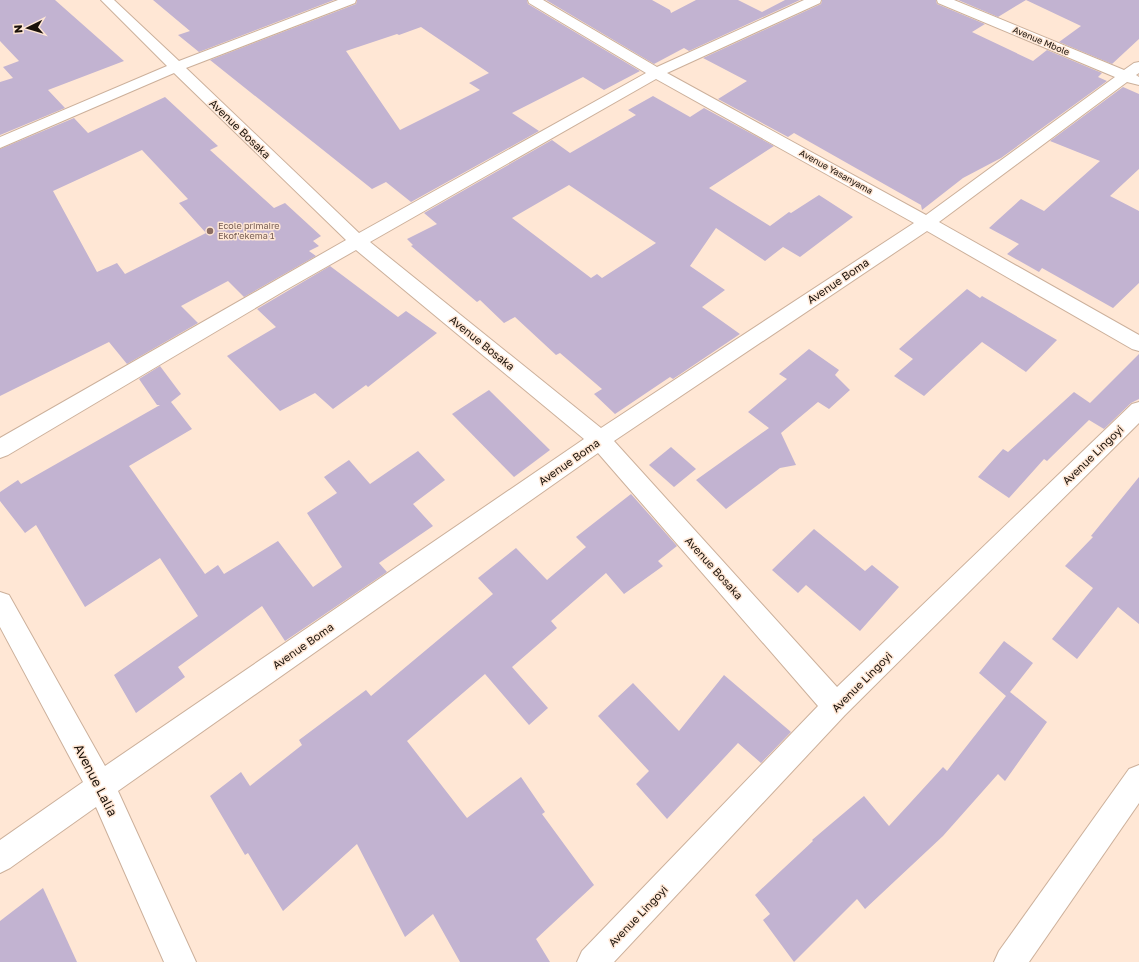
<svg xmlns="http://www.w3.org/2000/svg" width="1139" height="962" font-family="'Golos Text',sans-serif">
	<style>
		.building { fill: #c2b3d1; fill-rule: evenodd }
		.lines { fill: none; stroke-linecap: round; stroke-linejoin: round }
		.minor-casing { stroke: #ccb09b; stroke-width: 2 }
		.minor { fill: #fff; fill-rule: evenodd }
		.education-dot { fill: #8d6e63; stroke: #ffe7d5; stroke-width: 1.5 }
		.labels { text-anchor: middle; stroke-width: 3; stroke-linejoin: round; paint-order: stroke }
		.far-street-label { font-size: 9px; fill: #1a1109; stroke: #ffe7d5 }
		.far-education-label { font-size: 9px; fill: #785e54; stroke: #ffe7d5; text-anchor: start }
		.street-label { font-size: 11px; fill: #1a1109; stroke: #ffe7d5 }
		.near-street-label { font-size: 13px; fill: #1a1109; stroke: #ffe7d5 }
	</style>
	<rect width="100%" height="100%" fill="#ffe7d5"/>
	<!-- building -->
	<g class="building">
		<path d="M 0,0 L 55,0 L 124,61 L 48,90 L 65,108 L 0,135 L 0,82 L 13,78 L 3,67 L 19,61 L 0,41 Z"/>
		<path d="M 153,0 L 334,0 L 199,52 L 178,35 L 190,31 Z"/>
		<path d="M 357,0 L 527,0 L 528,4 L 640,71 L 604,90 L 583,77 L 512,113 L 539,131 L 411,202 L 386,182 L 372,189 L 210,60 L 356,4 ZM 421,27 L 489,73 L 469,83 L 480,90 L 400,130 L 346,51 L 397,34 L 399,35 Z"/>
		<path d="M 546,0 L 652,0 L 670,10 L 671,13 L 696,0 L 738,0 L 762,12 L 785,0 L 800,0 L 689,51 L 684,48 L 654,64 Z"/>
		<path d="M 822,0 L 936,0 L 937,4 L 985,24 L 972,32 L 1033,61 L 1047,50 L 1102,73 L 1098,77 L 1107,81 L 1001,158 L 963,178 L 922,210 L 921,205 L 794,133 L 788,137 L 718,99 L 747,81 L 703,58 L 821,4 Z"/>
		<path d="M 958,0 L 1139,0 L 1139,39 L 1112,64 L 1059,42 L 1081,26 L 1026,0 L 998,17 Z"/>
		<path d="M 1123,87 L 1139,94 L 1139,169 L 1110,196 L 1139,211 L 1139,283 L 1113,308 L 1042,268 L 1039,272 L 1007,254 L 1019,244 L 989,228 L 1021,199 L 1044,211 L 1100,161 L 1050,141 Z"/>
		<path d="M 653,96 L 690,117 L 704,108 L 774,146 L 709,188 L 770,226 L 789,212 L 791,213 L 819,195 L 853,217 L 800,257 L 783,247 L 765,261 L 716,228 L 690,266 L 725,290 L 702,307 L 740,334 L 673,379 L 670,377 L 615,414 L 594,394 L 602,389 L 560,353 L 556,355 L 515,317 L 504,323 L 480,300 L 477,302 L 411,246 L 413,245 L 407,239 L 437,224 L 424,213 L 552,140 L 570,153 L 636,115 L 628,110 ZM 569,185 L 656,243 L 602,278 L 597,274 L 591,278 L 512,218 Z"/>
		<path d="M 165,97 L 218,146 L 210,150 L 274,208 L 285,203 L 321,236 L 313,241 L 319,246 L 309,251 L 316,256 L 244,297 L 228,281 L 181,306 L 198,323 L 127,364 L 109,342 L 0,396 L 0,149 L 74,118 L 88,133 ZM 142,150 L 188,199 L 179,203 L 206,233 L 125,274 L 117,263 L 97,272 L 53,191 Z"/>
		<path d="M 330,266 L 398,317 L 406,311 L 437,333 L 368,387 L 366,385 L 333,409 L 315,393 L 280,411 L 227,356 L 276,327 L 257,309 Z"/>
		<path d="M 967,289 L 980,298 L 982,296 L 1057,340 L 1026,372 L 982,342 L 924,396 L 894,376 L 913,359 L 899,349 Z"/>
		<path d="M 809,349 L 839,370 L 835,375 L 850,390 L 829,409 L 818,402 L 781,433 L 796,465 L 780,468 L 726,509 L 696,480 L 769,428 L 748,412 L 787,379 L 779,374 Z"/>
		<path d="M 1139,354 L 1139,399 L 1131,403 L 1104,429 L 1089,420 L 1047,461 L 1044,459 L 1009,498 L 978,477 L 1003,449 L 1008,452 L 1074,392 L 1090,403 Z"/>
		<path d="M 160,366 L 181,394 L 171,402 L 192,429 L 129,466 L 205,574 L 218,565 L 224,574 L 278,541 L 313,587 L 342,567 L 307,513 L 337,493 L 324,477 L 349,460 L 370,484 L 418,451 L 445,480 L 413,504 L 433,526 L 379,563 L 387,572 L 285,641 L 262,606 L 178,667 L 185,677 L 136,713 L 114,675 L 198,616 L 160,558 L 85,607 L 36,525 L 25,533 L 0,501 L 0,492 L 18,480 L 21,484 L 160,405 L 157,405 L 139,379 Z"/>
		<path d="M 489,390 L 550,450 L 514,477 L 452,414 Z"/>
		<path d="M 671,447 L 696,469 L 674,487 L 649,465 Z"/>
		<path d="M 1139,477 L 1139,624 L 1118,607 L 1077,659 L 1052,639 L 1093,588 L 1065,566 L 1093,537 L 1091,536 Z"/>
		<path d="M 631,494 L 677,546 L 658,561 L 663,566 L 624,594 L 606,573 L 551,621 L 557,628 L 512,667 L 548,708 L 529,725 L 485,674 L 407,741 L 467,818 L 521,777 L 545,812 L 542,814 L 594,885 L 536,939 L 550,962 L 460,962 L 433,914 L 405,937 L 357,844 L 283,911 L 248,853 L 245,855 L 210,796 L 241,772 L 250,786 L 302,745 L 299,740 L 366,690 L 371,696 L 493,594 L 478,578 L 516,548 L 547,580 L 586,547 L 576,537 Z"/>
		<path d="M 814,529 L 865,571 L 872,565 L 899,587 L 860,631 L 806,585 L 798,593 L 772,570 Z"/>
		<path d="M 1004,641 L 1033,663 L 1010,692 L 1047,722 L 1005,781 L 998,774 L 943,836 L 865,909 L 857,899 L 794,962 L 763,920 L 770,914 L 755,895 L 813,841 L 812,840 L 864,796 L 889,826 L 943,767 L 947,771 L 1006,696 L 979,673 Z"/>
		<path d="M 724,675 L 791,732 L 761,763 L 738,743 L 667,819 L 636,784 L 649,771 L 598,716 L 633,683 L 679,731 Z"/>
		<path d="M 43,888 L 77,962 L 0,962 L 0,921 Z"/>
	</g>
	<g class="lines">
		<defs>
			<g id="minor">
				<path d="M 101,0 L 114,0 L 179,61 L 338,0 L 356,0 L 355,3 L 186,68 L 359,233 L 646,73 L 529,3 L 528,0 L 543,0 L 657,67 L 804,0 L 821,0 L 820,3 L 667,73 L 926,215 L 1115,77 L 938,3 L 937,0 L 954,0 L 1124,70 L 1134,63 L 1139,62 L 1139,73 L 1136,75 L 1139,77 L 1139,85 L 1127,82 L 939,222 L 1139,335 L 1139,351 L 1132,349 L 927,231 L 614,441 L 837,687 L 1132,404 L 1139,402 L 1139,423 L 845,715 L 614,962 L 577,962 L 582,951 L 818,706 L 598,453 L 118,791 L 196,962 L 164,962 L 96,807 L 10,868 L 0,873 L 0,840 L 83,782 L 0,627 L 0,592 L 9,595 L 105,766 L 584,439 L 356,250 L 284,291 L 8,455 L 0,458 L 0,438 L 346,240 L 174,73 L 0,148 L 0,137 L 167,66 ZM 656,79 L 914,223 L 601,428 L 370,242 Z"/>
				<path d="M 1139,765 L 1139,803 L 1029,962 L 994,962 L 999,951 L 1129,769 Z"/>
			</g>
		</defs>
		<!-- minor casing -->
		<use href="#minor" class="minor-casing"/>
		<!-- minor -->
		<use href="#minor" class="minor"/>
	</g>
	<!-- markers -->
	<circle class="education-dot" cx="210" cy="231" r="4"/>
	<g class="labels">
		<!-- far-street labels -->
		<g class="far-street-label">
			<text transform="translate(1041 41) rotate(23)" y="3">Avenue Mbole</text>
			<text transform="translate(836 172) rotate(29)" y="3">Avenue Yasanyama</text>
		</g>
		<!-- far-education labels -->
		<g class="far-education-label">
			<text x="218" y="229">Ecole primaire<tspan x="218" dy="10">Ekof'ekema 1</tspan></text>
		</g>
		<!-- street labels -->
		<g class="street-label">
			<text transform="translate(240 129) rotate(44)" y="4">Avenue Bosaka</text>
			<text transform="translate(838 281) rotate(-34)" y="4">Avenue Boma</text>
			<text transform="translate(482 343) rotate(39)" y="4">Avenue Bosaka</text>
			<text transform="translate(1093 455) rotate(-44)" y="4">Avenue Lingoyi</text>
			<text transform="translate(569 462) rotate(-35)" y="4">Avenue Boma</text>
			<text transform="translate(714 568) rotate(48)" y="4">Avenue Bosaka</text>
			<text transform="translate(303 646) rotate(-35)" y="4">Avenue Boma</text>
			<text transform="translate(862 682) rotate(-45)" y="4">Avenue Lingoyi</text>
			<text transform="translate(638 916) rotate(-46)" y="4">Avenue Lingoyi</text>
		</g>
		<!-- near-street labels -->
		<g class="near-street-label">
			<text transform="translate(96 780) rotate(63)" y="5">Avenue Lalia</text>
		</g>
	</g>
	<!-- north arrow -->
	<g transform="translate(28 28) rotate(265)" stroke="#ffe7d5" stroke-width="3" paint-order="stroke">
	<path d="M0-3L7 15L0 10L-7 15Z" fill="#1a1109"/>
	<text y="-6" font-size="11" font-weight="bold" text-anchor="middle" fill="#1a1109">N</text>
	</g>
</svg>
